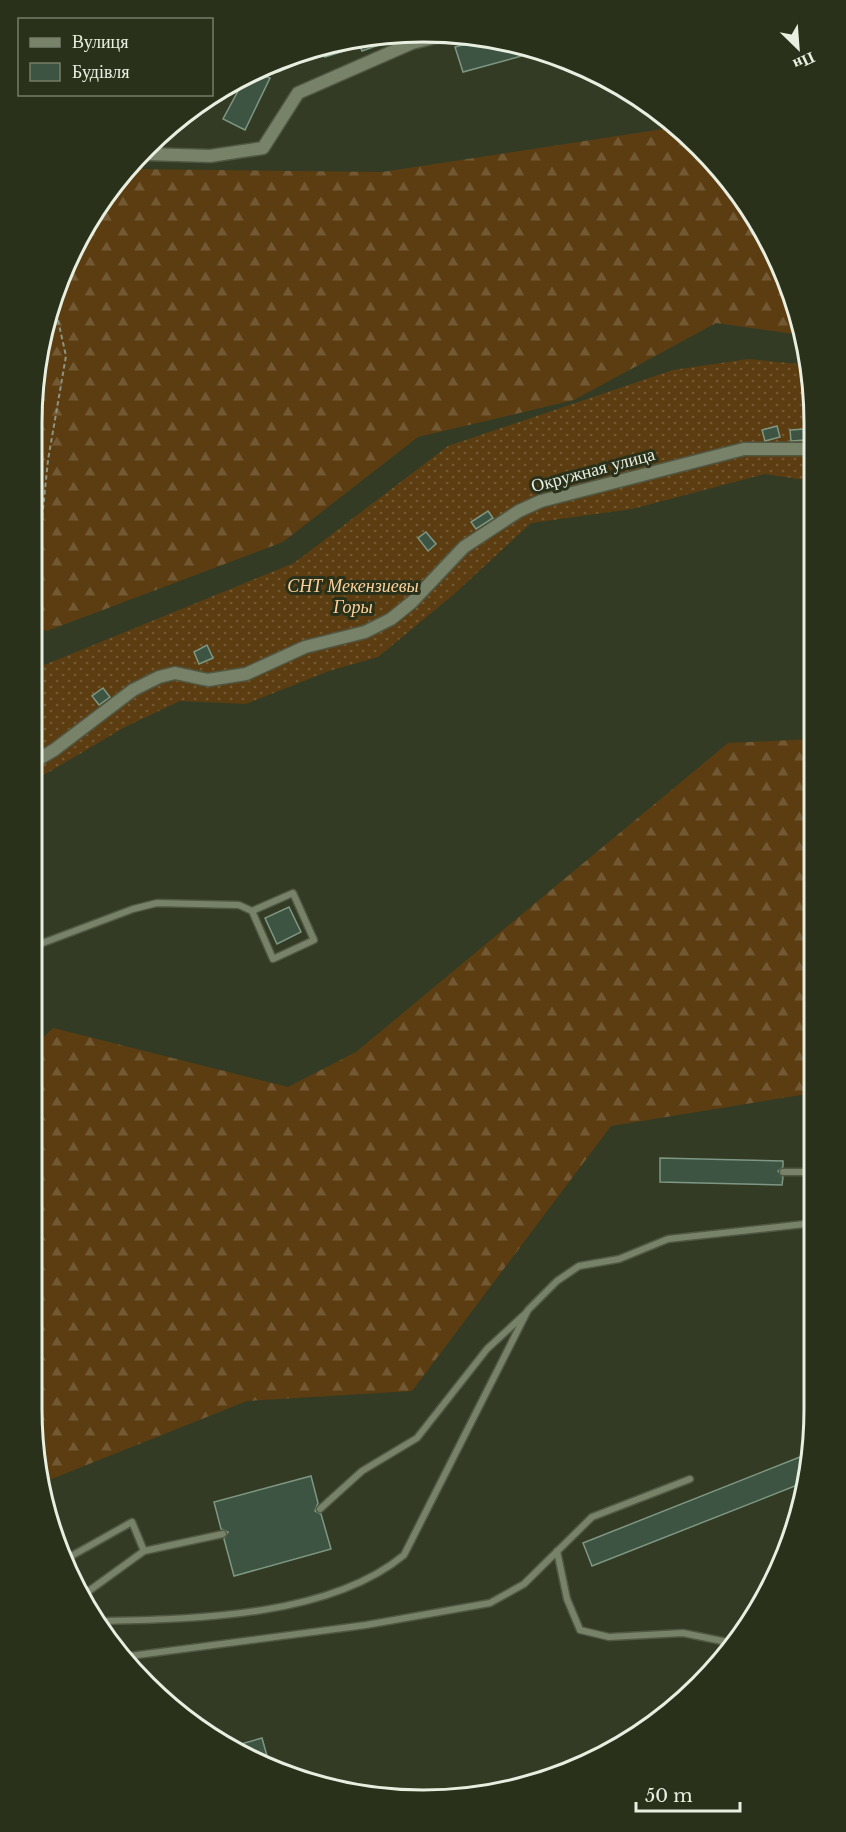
<svg xmlns="http://www.w3.org/2000/svg" width="846" height="1832" font-family="'Libre Baskerville',serif">
	<style>
		.forest { fill: url(#forest-firs) }
		.garden { fill: url(#garden-dots) }
		.building { fill: #3d5442; stroke: #7e9783; stroke-width: 1.5 }
		.lines { fill: none; stroke-linecap: round; stroke-linejoin: round }
		.lane-casing { stroke: #505743; stroke-width: 9 }
		.street-casing { stroke: #505743; stroke-width: 15 }
		.path { stroke: #8d9482; stroke-width: 2; stroke-dasharray: 4.5 3; stroke-linecap: butt }
		.lane { stroke: #788268; stroke-width: 6 }
		.street { stroke: #788268; stroke-width: 12 }
		.labels { text-anchor: middle; stroke-width: 6; stroke-linejoin: round; paint-order: stroke }
		.street-label { font-size: 18px; fill: #e8eee0; stroke: #29311a }
		.park-label { font-size: 18px; font-style: italic; fill: #fbd09a; stroke: #29311a }
		.rim { fill: none; stroke: #e8eee0; stroke-width: 3 }
	</style>
	<defs>
		<pattern id="forest-firs" width="22" height="20" patternUnits="userSpaceOnUse" patternTransform="scale(1.5)"><rect width="22" height="20" fill="#5b3d11"/><path d="M5 1l3.5 6h-7zM16 11l3.5 6h-7z" fill="#735933"/></pattern>
		<pattern id="garden-dots" width="8" height="8" patternUnits="userSpaceOnUse" patternTransform="scale(1.5)"><rect width="8" height="8" fill="#5b3d11"/><path d="M2 2h.1M6 6h.1" fill="none" stroke="#735933" stroke-width="1.8" stroke-linecap="round"/></pattern>
	</defs>
	<rect width="100%" height="100%" fill="#333b24"/>
	<!-- forest -->
	<g class="forest">
		<path d="M 669,128 L 677,128 L 733,184 L 785,273 L 801,335 L 716,323 L 574,400 L 418,437 L 283,542 L 47,631 L 32,628 L 32,423 L 61,274 L 97,206 L 128,169 L 382,172 Z"/>
		<path d="M 812,739 L 813,1093 L 611,1126 L 412,1391 L 247,1401 L 44,1482 L 32,1409 L 32,1048 L 53,1028 L 288,1087 L 356,1052 L 728,743 Z"/>
	</g>
	<!-- garden -->
	<path class="garden" d="M 748,359 L 809,365 L 811,481 L 765,474 L 632,509 L 531,523 L 453,595 L 378,657 L 329,671 L 246,704 L 180,701 L 125,727 L 32,782 L 32,670 L 294,563 L 448,446 L 673,370 Z"/>
	<!-- building -->
	<g class="building">
		<path d="M 397,34 L 398,38 L 362,51 L 360,46 L 325,57 L 322,46 L 346,39 Z"/>
		<path d="M 489,38 L 499,39 L 540,51 L 463,72 L 455,47 Z"/>
		<path d="M 311,50 L 314,57 L 278,72 L 273,61 Z"/>
		<path d="M 255,71 L 270,78 L 245,130 L 223,119 L 238,91 L 235,89 L 240,79 Z"/>
		<path d="M 777,426 L 780,437 L 765,441 L 762,430 Z"/>
		<path d="M 805,429 L 806,440 L 791,441 L 790,430 Z"/>
		<path d="M 488,511 L 493,518 L 476,529 L 471,522 Z"/>
		<path d="M 426,532 L 436,544 L 428,551 L 418,538 Z"/>
		<path d="M 207,645 L 213,658 L 199,664 L 194,652 Z"/>
		<path d="M 103,688 L 110,697 L 99,705 L 92,696 Z"/>
		<path d="M 289,907 L 301,932 L 277,944 L 265,918 Z"/>
		<path d="M 660,1158 L 783,1161 L 783,1167 L 778,1171 L 783,1177 L 782,1185 L 660,1182 Z"/>
		<path d="M 805,1455 L 800,1484 L 592,1566 L 583,1543 Z"/>
		<path d="M 311,1476 L 318,1503 L 315,1511 L 321,1514 L 331,1549 L 234,1576 L 224,1539 L 228,1532 L 221,1529 L 214,1502 Z"/>
		<path d="M 262,1738 L 267,1756 L 255,1759 L 244,1754 L 241,1744 Z"/>
	</g>
	<g class="lines">
		<defs>
			<g id="lane">
				<path d="M 32,947 L 133,909 L 157,903 L 239,905 L 252,911 L 273,959 L 314,940 L 293,893 L 252,911"/>
				<path d="M 783,1172 L 814,1172"/>
				<path d="M 320,1509 L 362,1471 L 417,1438 L 487,1349 L 526,1313"/>
				<path d="M 557,1551 L 567,1599 L 580,1630 L 609,1637 L 683,1633 L 732,1643"/>
				<path d="M 66,1559 L 132,1522 L 144,1551"/>
				<path d="M 86,1593 L 144,1551 L 223,1534"/>
				<path d="M 102,1621 C 195,1619 329,1617 404,1555 L 528,1310 L 557,1281 L 579,1266 L 619,1259 L 668,1239 L 814,1223"/>
				<path d="M 122,1657 L 366,1625 L 490,1603 L 524,1584 L 592,1517 L 690,1479"/>
			</g>
			<g id="street">
				<path d="M 142,151 L 146,154 L 210,156 L 263,148 L 298,93 L 412,43 L 449,34"/>
				<path d="M 32,763 L 54,750 L 133,690 L 159,677 L 175,673 L 208,680 L 246,674 L 305,647 L 365,632 L 391,619 L 412,602 L 464,547 L 519,511 L 541,501 L 744,449 L 811,449"/>
			</g>
		</defs>
		<!-- lane casing -->
		<use href="#lane" class="lane-casing"/>
		<!-- street casing -->
		<use href="#street" class="street-casing"/>
		<!-- path -->
		<g class="path">
			<path d="M 32,576 L 40,539 L 48,460 L 66,356 L 55,307"/>
			<path d="M 32,658 L 32,633"/>
		</g>
		<!-- lane -->
		<use href="#lane" class="lane"/>
		<!-- street -->
		<use href="#street" class="street"/>
	</g>
	<g class="labels">
		<!-- street labels -->
		<g class="street-label">
			<text transform="translate(593 470) rotate(-15)" y="6">Окружная улица</text>
		</g>
		<!-- park labels -->
		<g class="park-label">
			<text x="353" y="592">СНТ Мекензиевы<tspan x="353" dy="21">Горы</tspan></text>
		</g>
	</g>
	<!-- crop -->
	<path d="M0 0H846V1832H0ZM423 42H423A381 381 0 0 1 804 423V1409A381 381 0 0 1 423 1790H423A381 381 0 0 1 42 1409V423A381 381 0 0 1 423 42Z" fill="#29311a" fill-rule="evenodd"/>
	<path class="rim" d="M423 42H423A381 381 0 0 1 804 423V1409A381 381 0 0 1 423 1790H423A381 381 0 0 1 42 1409V423A381 381 0 0 1 423 42Z"/>
	<!-- legend -->
	<rect x="18" y="18" width="195" height="78" fill="#29311a" stroke="#757d69" stroke-width="1.5"/>
	<rect x="30" y="38" width="30" height="9" fill="#788268" stroke="#757d69" stroke-width="1.5"/>
	<text x="72" y="48" font-size="18" fill="#e8eee0">Вулиця</text>
	<rect x="30" y="63" width="30" height="18" fill="#3d5442" stroke="#757d69" stroke-width="1.5"/>
	<text x="72" y="78" font-size="18" fill="#e8eee0">Будівля</text>
	<!-- north arrow -->
	<g transform="translate(798 48) rotate(155)" stroke="#29311a" stroke-width="4.5" paint-order="stroke">
	<path d="M0-4.5L10 22L0 15L-10 22Z" fill="#e8eee0"/>
	<text y="-9" font-size="16" font-weight="bold" text-anchor="middle" fill="#e8eee0">Пн</text>
	</g>
	<!-- scale -->
	<path d="M636 1802v9h104v-9" fill="none" stroke="#e8eee0" stroke-width="3"/>
	<text x="645" y="1802" font-size="18" fill="#e8eee0" stroke="#29311a" stroke-width="4.5" paint-order="stroke">50 m</text>
</svg>
